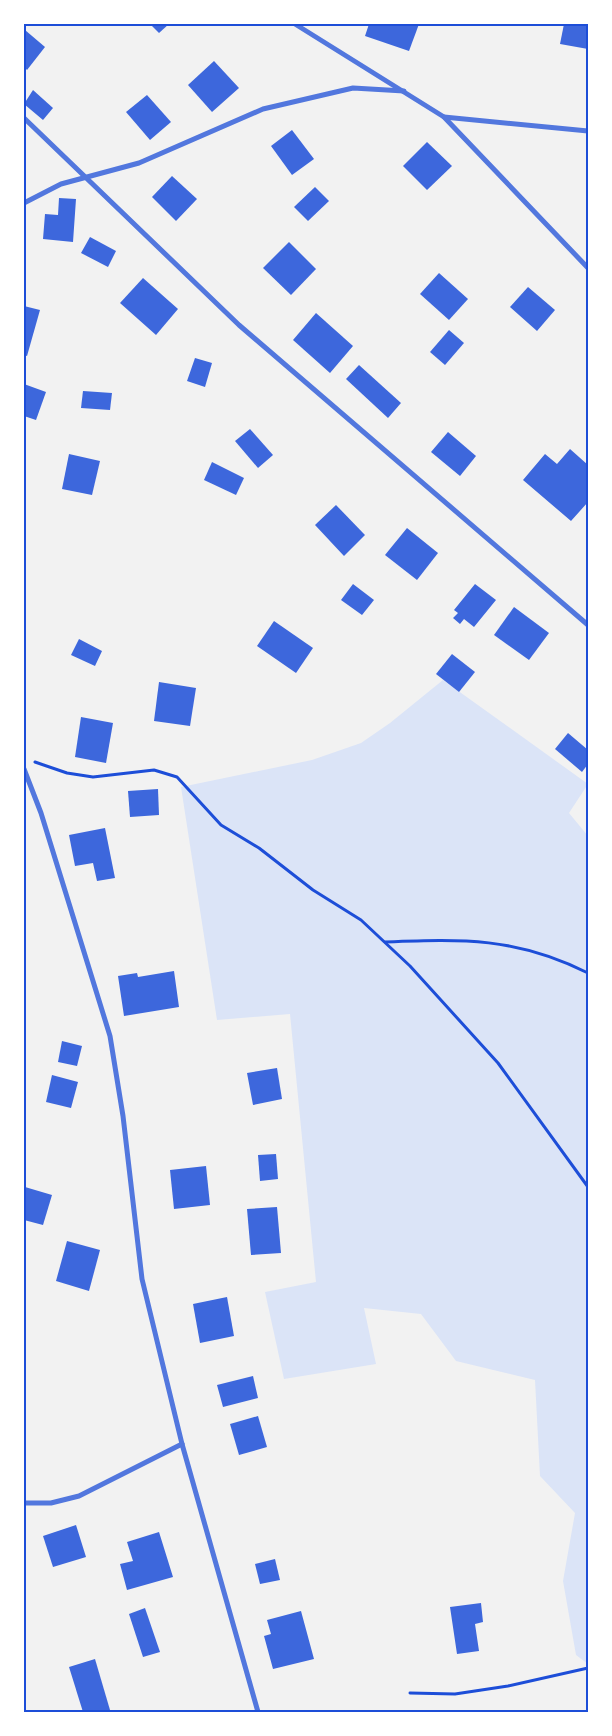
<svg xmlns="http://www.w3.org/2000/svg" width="612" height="1736" font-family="'PT Serif',serif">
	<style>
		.green { fill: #dbe4f7 }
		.building { fill: #3d67dc }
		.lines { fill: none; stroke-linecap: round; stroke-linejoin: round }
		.path { stroke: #1d4ed8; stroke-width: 3 }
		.minor { stroke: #5277de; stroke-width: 5 }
		.neatline { fill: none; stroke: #1d4ed8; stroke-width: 2 }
	</style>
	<rect width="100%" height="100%" fill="#f2f2f2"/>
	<!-- green -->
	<path class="green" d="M 443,680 L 588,784 L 569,813 L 588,836 L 588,1664 L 576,1655 L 563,1581 L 575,1513 L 540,1476 L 535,1380 L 456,1361 L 421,1314 L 364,1308 L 376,1364 L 284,1379 L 265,1292 L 316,1282 L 290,1014 L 217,1020 L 181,787 L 312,760 L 361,743 L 390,723 Z"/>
	<!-- building -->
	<g class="building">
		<path d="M 150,24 L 169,24 L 159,33 Z"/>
		<path d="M 369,24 L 419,24 L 409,51 L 365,36 Z"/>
		<path d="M 564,24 L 588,24 L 588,49 L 560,44 Z"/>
		<path d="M 25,30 L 45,47 L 27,70 L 24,67 Z"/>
		<path d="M 214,61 L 239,88 L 212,112 L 188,85 Z"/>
		<path d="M 33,90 L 53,108 L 43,120 L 24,104 Z"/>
		<path d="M 147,95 L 171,122 L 150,140 L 126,112 Z"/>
		<path d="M 292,130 L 314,159 L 292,175 L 271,146 Z"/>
		<path d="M 427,142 L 452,166 L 427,190 L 403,166 Z"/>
		<path d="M 172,176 L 197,199 L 176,221 L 152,197 Z"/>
		<path d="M 315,187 L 329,201 L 308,221 L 294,207 Z"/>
		<path d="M 59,198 L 76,199 L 73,242 L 43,239 L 45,214 L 58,215 Z"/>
		<path d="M 90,237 L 116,251 L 108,267 L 81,253 Z"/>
		<path d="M 289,242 L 316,269 L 291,295 L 263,268 Z"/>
		<path d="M 439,273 L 468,299 L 449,320 L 420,294 Z"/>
		<path d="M 143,278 L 178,309 L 156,335 L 120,303 Z"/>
		<path d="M 528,287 L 555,310 L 537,331 L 510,307 Z"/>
		<path d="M 24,306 L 40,310 L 27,356 L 24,355 Z"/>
		<path d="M 316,313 L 353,346 L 330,373 L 293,340 Z"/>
		<path d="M 449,330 L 464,343 L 445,365 L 430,352 Z"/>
		<path d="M 195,358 L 212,363 L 205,387 L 187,381 Z"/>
		<path d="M 359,365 L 401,403 L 388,418 L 346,379 Z"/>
		<path d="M 24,384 L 46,392 L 36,420 L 24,416 Z"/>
		<path d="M 83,391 L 112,393 L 110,410 L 81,408 Z"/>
		<path d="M 250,429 L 273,455 L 258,468 L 235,441 Z"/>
		<path d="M 448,432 L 476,456 L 460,476 L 431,452 Z"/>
		<path d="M 570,449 L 588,465 L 588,502 L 571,521 L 523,480 L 545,454 L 557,464 Z"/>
		<path d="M 69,454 L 100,461 L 92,495 L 62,489 Z"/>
		<path d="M 212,462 L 244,478 L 236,495 L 204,480 Z"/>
		<path d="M 336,505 L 365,535 L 344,556 L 315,525 Z"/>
		<path d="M 407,528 L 438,553 L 417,580 L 385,555 Z"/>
		<path d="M 353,584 L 374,600 L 362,615 L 341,600 Z"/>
		<path d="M 475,584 L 496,600 L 474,627 L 464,619 L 460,624 L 453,618 L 458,613 L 454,610 Z"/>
		<path d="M 514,607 L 549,633 L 529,660 L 494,635 Z"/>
		<path d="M 274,621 L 313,648 L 296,673 L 257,646 Z"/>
		<path d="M 79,639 L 102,651 L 95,666 L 71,655 Z"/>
		<path d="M 452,654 L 475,672 L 459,692 L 436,674 Z"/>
		<path d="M 159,682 L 196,688 L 190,726 L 154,721 Z"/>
		<path d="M 81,717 L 113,723 L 106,763 L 75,757 Z"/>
		<path d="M 568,733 L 588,750 L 588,764 L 582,772 L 555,749 Z"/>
		<path d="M 158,789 L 159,815 L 130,817 L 128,791 Z"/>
		<path d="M 105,828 L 115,878 L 97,881 L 93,863 L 75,866 L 69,835 Z"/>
		<path d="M 174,971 L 179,1007 L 124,1016 L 118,976 L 137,973 L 138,977 Z"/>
		<path d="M 62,1041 L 82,1046 L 77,1066 L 58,1062 Z"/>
		<path d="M 277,1068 L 282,1099 L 253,1105 L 247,1073 Z"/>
		<path d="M 52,1075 L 78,1082 L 71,1108 L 46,1102 Z"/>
		<path d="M 276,1154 L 278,1179 L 260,1181 L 258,1155 Z"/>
		<path d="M 206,1166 L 210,1205 L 174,1209 L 170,1170 Z"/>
		<path d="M 25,1187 L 52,1195 L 43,1225 L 24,1220 Z"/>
		<path d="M 277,1207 L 281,1253 L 251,1255 L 247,1209 Z"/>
		<path d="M 67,1241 L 100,1250 L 89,1291 L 56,1281 Z"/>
		<path d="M 227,1297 L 234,1336 L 200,1343 L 193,1304 Z"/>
		<path d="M 253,1376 L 258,1398 L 223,1407 L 217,1385 Z"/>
		<path d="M 258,1416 L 267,1447 L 239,1455 L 230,1424 Z"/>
		<path d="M 76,1525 L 86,1557 L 53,1567 L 43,1536 Z"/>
		<path d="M 159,1532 L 173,1577 L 127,1590 L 120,1564 L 133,1561 L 127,1542 Z"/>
		<path d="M 275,1559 L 280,1580 L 260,1584 L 255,1564 Z"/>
		<path d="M 481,1603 L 483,1622 L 475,1624 L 479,1651 L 457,1654 L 450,1607 Z"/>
		<path d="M 145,1608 L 160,1652 L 143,1657 L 129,1614 Z"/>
		<path d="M 301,1611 L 314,1659 L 273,1669 L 264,1636 L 271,1634 L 267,1620 Z"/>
		<path d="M 95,1659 L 110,1710 L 83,1712 L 69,1667 Z"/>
	</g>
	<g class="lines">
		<!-- path -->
		<g class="path">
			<path d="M 35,762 L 67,773 L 93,777 L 154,770 L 177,777 L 221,825 L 259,848 L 313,890 L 361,920 L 410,966 L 498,1063 L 588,1187"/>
			<path d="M 385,942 C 463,939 516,937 588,973"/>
			<path d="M 410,1693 L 455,1694 L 508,1686 L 588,1668"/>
		</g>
		<!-- minor -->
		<g class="minor">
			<path d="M 295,24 L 444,117 L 588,268"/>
			<path d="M 444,117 L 588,131"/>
			<path d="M 24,118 L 239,325 L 588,625"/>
			<path d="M 24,203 L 61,184 L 139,163 L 263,109 L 353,88 L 404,91"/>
			<path d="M 24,769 L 41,813 L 110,1036 L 123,1116 L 142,1279 L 182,1444 L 258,1712"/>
			<path d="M 24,1503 L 51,1503 L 79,1496 L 182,1444"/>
		</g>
	</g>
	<!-- border -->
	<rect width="612" height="1736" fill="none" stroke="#ffffff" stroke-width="50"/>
	<rect x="25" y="25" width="562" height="1686" class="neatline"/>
</svg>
